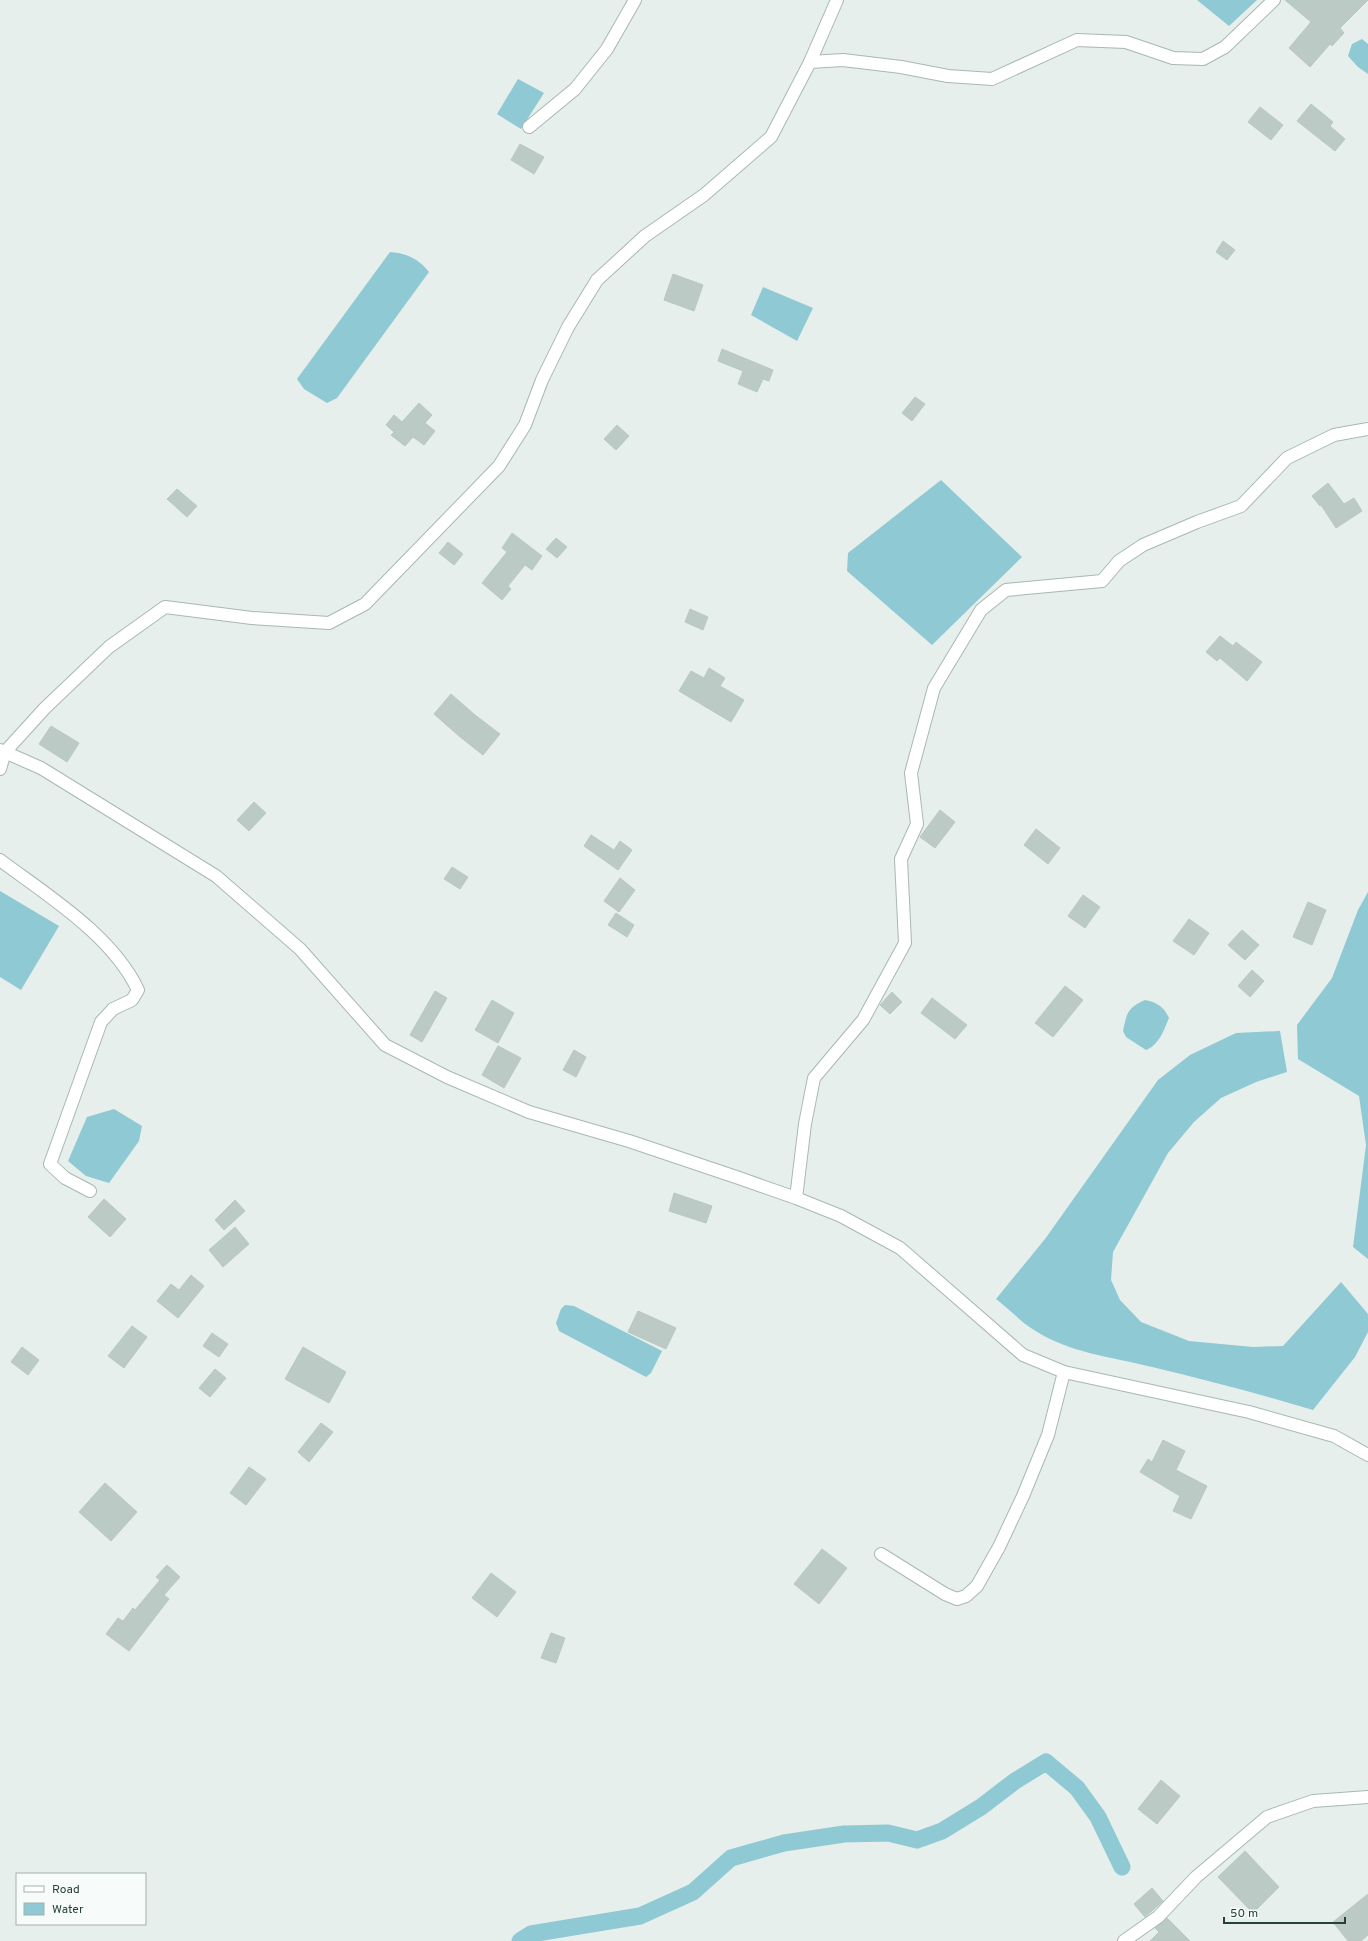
<svg xmlns="http://www.w3.org/2000/svg" width="1368" height="1941" font-family="Overpass,sans-serif">
	<style>
		.water { fill: #8ec9d4 }
		.lines { fill: none; stroke-linecap: round; stroke-linejoin: round }
		.canal { stroke: #8ec9d4; stroke-width: 17 }
		.building { fill: #bbcac4; stroke: #b8c9c2 }
		.minor-casing { stroke: #a8b8b2; stroke-width: 14 }
		.minor { stroke: #fff; stroke-width: 12 }
	</style>
	<rect width="100%" height="100%" fill="#e6efeb"/>
	<!-- water -->
	<g class="water">
		<path d="M 1197,0 L 1257,0 L 1229,26 Z"/>
		<path d="M 1362,39 L 1368,44 L 1368,74 L 1358,67 L 1348,56 L 1352,44 Z"/>
		<path d="M 518,79 L 544,93 L 521,129 L 497,114 Z"/>
		<path d="M 390,252 C 406,253 419,259 429,272 L 337,398 L 327,403 L 304,389 L 297,379 Z"/>
		<path d="M 763,287 L 813,308 L 797,341 L 751,315 Z"/>
		<path d="M 941,480 L 1022,557 L 932,645 L 847,571 L 848,553 Z"/>
		<path d="M 0,891 L 59,926 L 21,990 L 0,977 Z"/>
		<path d="M 1368,892 L 1368,1259 L 1353,1247 L 1366,1145 L 1359,1096 L 1298,1059 L 1297,1025 L 1332,978 L 1358,910 Z"/>
		<path d="M 1145,1000 C 1157,1002 1164,1007 1169,1018 C 1164,1030 1159,1045 1146,1050 L 1126,1037 L 1123,1031 C 1127,1013 1127,1008 1145,1000 Z"/>
		<path d="M 1280,1031 L 1287,1072 L 1256,1082 L 1221,1098 L 1194,1122 L 1168,1153 L 1113,1252 L 1111,1280 L 1120,1300 L 1141,1322 L 1189,1341 L 1253,1347 L 1283,1346 L 1341,1282 L 1368,1314 L 1368,1332 L 1355,1357 L 1313,1410 C 1260,1394 1206,1380 1152,1367 C 1112,1357 1069,1353 1034,1330 C 1021,1322 1009,1309 996,1299 L 1045,1239 L 1158,1080 L 1190,1055 L 1236,1033 Z"/>
		<path d="M 114,1109 L 142,1126 L 139,1141 L 109,1183 L 86,1176 L 68,1161 L 87,1117 Z"/>
		<path d="M 565,1305 L 574,1306 L 662,1351 L 651,1373 L 646,1377 L 559,1331 L 556,1323 L 561,1309 Z"/>
	</g>
	<g class="lines">
		<!-- canal -->
		<path class="canal" d="M 520,1941 L 531,1934 L 640,1916 L 693,1892 L 731,1858 L 784,1843 L 844,1834 L 888,1833 L 917,1840 L 942,1831 L 981,1807 L 1015,1781 L 1046,1762 L 1077,1788 L 1098,1817 L 1122,1867"/>
	</g>
	<!-- building -->
	<g class="building">
		<path d="M 1285,0 L 1368,0 L 1340,28 L 1344,33 L 1332,46 L 1330,44 L 1310,67 L 1289,48 L 1311,22 Z"/>
		<path d="M 1311,104 L 1333,122 L 1330,126 L 1345,139 L 1335,151 L 1297,121 Z"/>
		<path d="M 1260,107 L 1283,125 L 1271,140 L 1248,122 Z"/>
		<path d="M 520,144 L 544,157 L 534,174 L 511,160 Z"/>
		<path d="M 1223,241 L 1235,250 L 1227,260 L 1216,252 Z"/>
		<path d="M 673,274 L 703,285 L 694,311 L 664,300 Z"/>
		<path d="M 722,349 L 773,370 L 769,381 L 763,379 L 757,392 L 738,384 L 743,371 L 718,361 Z"/>
		<path d="M 915,397 L 925,404 L 912,421 L 902,413 Z"/>
		<path d="M 419,403 L 432,415 L 425,423 L 435,431 L 424,445 L 413,437 L 405,446 L 391,435 L 394,432 L 386,425 L 394,415 L 402,422 Z"/>
		<path d="M 617,425 L 629,436 L 616,450 L 604,439 Z"/>
		<path d="M 1328,483 L 1344,504 L 1354,498 L 1362,511 L 1336,528 L 1321,505 L 1320,506 L 1312,496 Z"/>
		<path d="M 177,489 L 197,506 L 187,517 L 167,499 Z"/>
		<path d="M 512,533 L 542,556 L 532,570 L 525,565 L 508,586 L 511,589 L 502,600 L 482,583 L 507,552 L 502,548 Z"/>
		<path d="M 556,538 L 567,547 L 557,558 L 546,549 Z"/>
		<path d="M 448,542 L 463,554 L 454,565 L 439,553 Z"/>
		<path d="M 690,609 L 708,617 L 703,630 L 685,622 Z"/>
		<path d="M 1220,636 L 1233,646 L 1236,642 L 1262,662 L 1247,681 L 1220,658 L 1217,661 L 1206,652 Z"/>
		<path d="M 709,668 L 725,678 L 720,686 L 744,700 L 731,722 L 679,691 L 691,671 L 704,678 Z"/>
		<path d="M 451,694 L 475,715 L 500,734 L 483,755 L 459,736 L 434,714 Z"/>
		<path d="M 51,726 L 79,743 L 67,762 L 39,744 Z"/>
		<path d="M 254,802 L 266,813 L 249,831 L 237,820 Z"/>
		<path d="M 940,810 L 955,822 L 935,848 L 920,837 Z"/>
		<path d="M 1036,829 L 1060,848 L 1048,864 L 1024,845 Z"/>
		<path d="M 591,835 L 614,850 L 620,841 L 632,850 L 618,870 L 584,846 Z"/>
		<path d="M 452,867 L 468,877 L 460,889 L 444,879 Z"/>
		<path d="M 620,878 L 635,890 L 619,912 L 604,901 Z"/>
		<path d="M 1083,895 L 1100,907 L 1085,928 L 1068,916 Z"/>
		<path d="M 1308,902 L 1326,910 L 1312,945 L 1293,937 Z"/>
		<path d="M 616,913 L 634,925 L 627,937 L 608,925 Z"/>
		<path d="M 1189,919 L 1209,933 L 1194,955 L 1173,941 Z"/>
		<path d="M 1242,930 L 1259,945 L 1245,960 L 1228,945 Z"/>
		<path d="M 1252,970 L 1264,981 L 1250,997 L 1238,986 Z"/>
		<path d="M 1065,986 L 1083,1000 L 1053,1037 L 1035,1023 Z"/>
		<path d="M 435,991 L 447,998 L 422,1042 L 410,1035 Z"/>
		<path d="M 892,992 L 902,1002 L 890,1014 L 880,1005 Z"/>
		<path d="M 932,998 L 967,1025 L 955,1039 L 921,1013 Z"/>
		<path d="M 492,1000 L 514,1013 L 498,1043 L 475,1030 Z"/>
		<path d="M 498,1046 L 521,1058 L 504,1088 L 482,1075 Z"/>
		<path d="M 574,1050 L 586,1057 L 576,1077 L 563,1070 Z"/>
		<path d="M 674,1193 L 712,1206 L 706,1223 L 669,1211 Z"/>
		<path d="M 104,1199 L 126,1219 L 110,1237 L 88,1217 Z"/>
		<path d="M 235,1200 L 245,1211 L 224,1230 L 215,1220 Z"/>
		<path d="M 235,1227 L 249,1244 L 223,1267 L 209,1250 Z"/>
		<path d="M 191,1275 L 204,1286 L 178,1318 L 157,1301 L 171,1284 L 179,1290 Z"/>
		<path d="M 638,1311 L 676,1328 L 666,1349 L 628,1332 Z"/>
		<path d="M 132,1326 L 147,1337 L 124,1368 L 108,1356 Z"/>
		<path d="M 212,1333 L 228,1344 L 219,1357 L 203,1346 Z"/>
		<path d="M 22,1347 L 39,1360 L 28,1375 L 11,1362 Z"/>
		<path d="M 303,1347 L 346,1372 L 329,1403 L 285,1379 Z"/>
		<path d="M 215,1369 L 226,1378 L 210,1397 L 199,1388 Z"/>
		<path d="M 321,1423 L 333,1432 L 309,1462 L 298,1452 Z"/>
		<path d="M 1163,1440 L 1185,1451 L 1176,1470 L 1207,1486 L 1191,1519 L 1173,1511 L 1180,1496 L 1140,1472 L 1148,1459 L 1152,1462 Z"/>
		<path d="M 249,1467 L 266,1479 L 246,1505 L 230,1493 Z"/>
		<path d="M 105,1483 L 137,1512 L 111,1541 L 79,1512 Z"/>
		<path d="M 822,1549 L 847,1568 L 819,1604 L 794,1584 Z"/>
		<path d="M 167,1565 L 180,1577 L 164,1595 L 169,1599 L 129,1651 L 106,1634 L 118,1618 L 123,1621 L 133,1608 L 135,1610 L 160,1580 L 156,1577 Z"/>
		<path d="M 491,1573 L 516,1592 L 497,1617 L 472,1598 Z"/>
		<path d="M 551,1633 L 565,1638 L 556,1663 L 541,1658 Z"/>
		<path d="M 1161,1780 L 1180,1796 L 1157,1824 L 1138,1809 Z"/>
		<path d="M 1245,1851 L 1279,1887 L 1253,1913 L 1218,1877 Z"/>
		<path d="M 1152,1888 L 1163,1901 L 1145,1917 L 1134,1904 Z"/>
		<path d="M 1368,1894 L 1368,1935 L 1361,1941 L 1348,1941 L 1333,1922 Z"/>
		<path d="M 1167,1918 L 1190,1941 L 1150,1941 L 1159,1932 L 1155,1928 Z"/>
	</g>
	<g class="lines">
		<defs>
			<g id="minor">
				<path d="M 810,62 L 837,0"/>
				<path d="M 529,127 L 575,89 L 607,49 L 635,0"/>
				<path d="M 0,750 L 41,768 L 216,876 L 300,949 L 385,1045 L 447,1077 L 529,1112 L 629,1141 L 739,1178 L 796,1198 L 841,1216 L 900,1248 L 1023,1355 L 1064,1372 L 1249,1412 L 1334,1436 L 1368,1455"/>
				<path d="M 0,769 L 5,752 L 45,708 L 109,647 L 165,607 L 252,618 L 329,623 L 365,604 L 499,466 L 525,425 L 542,380 L 568,327 L 597,280 L 645,236 L 704,195 L 771,137 L 810,62 L 843,60 L 901,67 L 948,76 L 992,79 L 1077,40 L 1126,42 L 1173,58 L 1203,59 L 1225,47 L 1274,0"/>
				<path d="M 0,860 C 48,896 112,935 138,990 L 132,1000 L 113,1009 L 101,1022 L 50,1164 L 65,1178 L 90,1191"/>
				<path d="M 796,1198 L 805,1124 L 814,1078 L 863,1020 L 905,943 L 901,859 L 917,824 L 911,773 L 934,688 L 981,610 L 1006,590 L 1102,581 L 1119,561 L 1143,545 L 1197,522 L 1241,506 L 1287,458 L 1334,435 L 1368,429"/>
				<path d="M 881,1554 L 945,1594 L 957,1599 L 966,1596 L 977,1586 L 999,1547 L 1023,1496 L 1048,1435 L 1064,1372"/>
				<path d="M 1124,1941 L 1158,1917 L 1196,1877 L 1267,1817 L 1313,1801 L 1368,1797"/>
			</g>
		</defs>
		<!-- minor casing -->
		<use href="#minor" class="minor-casing"/>
		<!-- minor -->
		<use href="#minor" class="minor"/>
	</g>
	<!-- legend -->
	<rect x="16" y="1873" width="130" height="52" fill="#f7fbf9" stroke="#a3b1ad"/>
	<rect x="24" y="1886" width="20" height="6" fill="#ffffff" stroke="#a3b1ad"/>
	<text x="52" y="1893" font-size="12" fill="#24423a">Road</text>
	<rect x="24" y="1903" width="20" height="12" fill="#8ec9d4" stroke="#a3b1ad"/>
	<text x="52" y="1913" font-size="12" fill="#24423a">Water</text>
	<!-- scale -->
	<path d="M1224 1917v6h121v-6" fill="none" stroke="#24423a" stroke-width="2"/>
	<text x="1230" y="1917" font-size="12" fill="#24423a" stroke="#f7fbf9" stroke-width="3" paint-order="stroke">50 m</text>
</svg>
